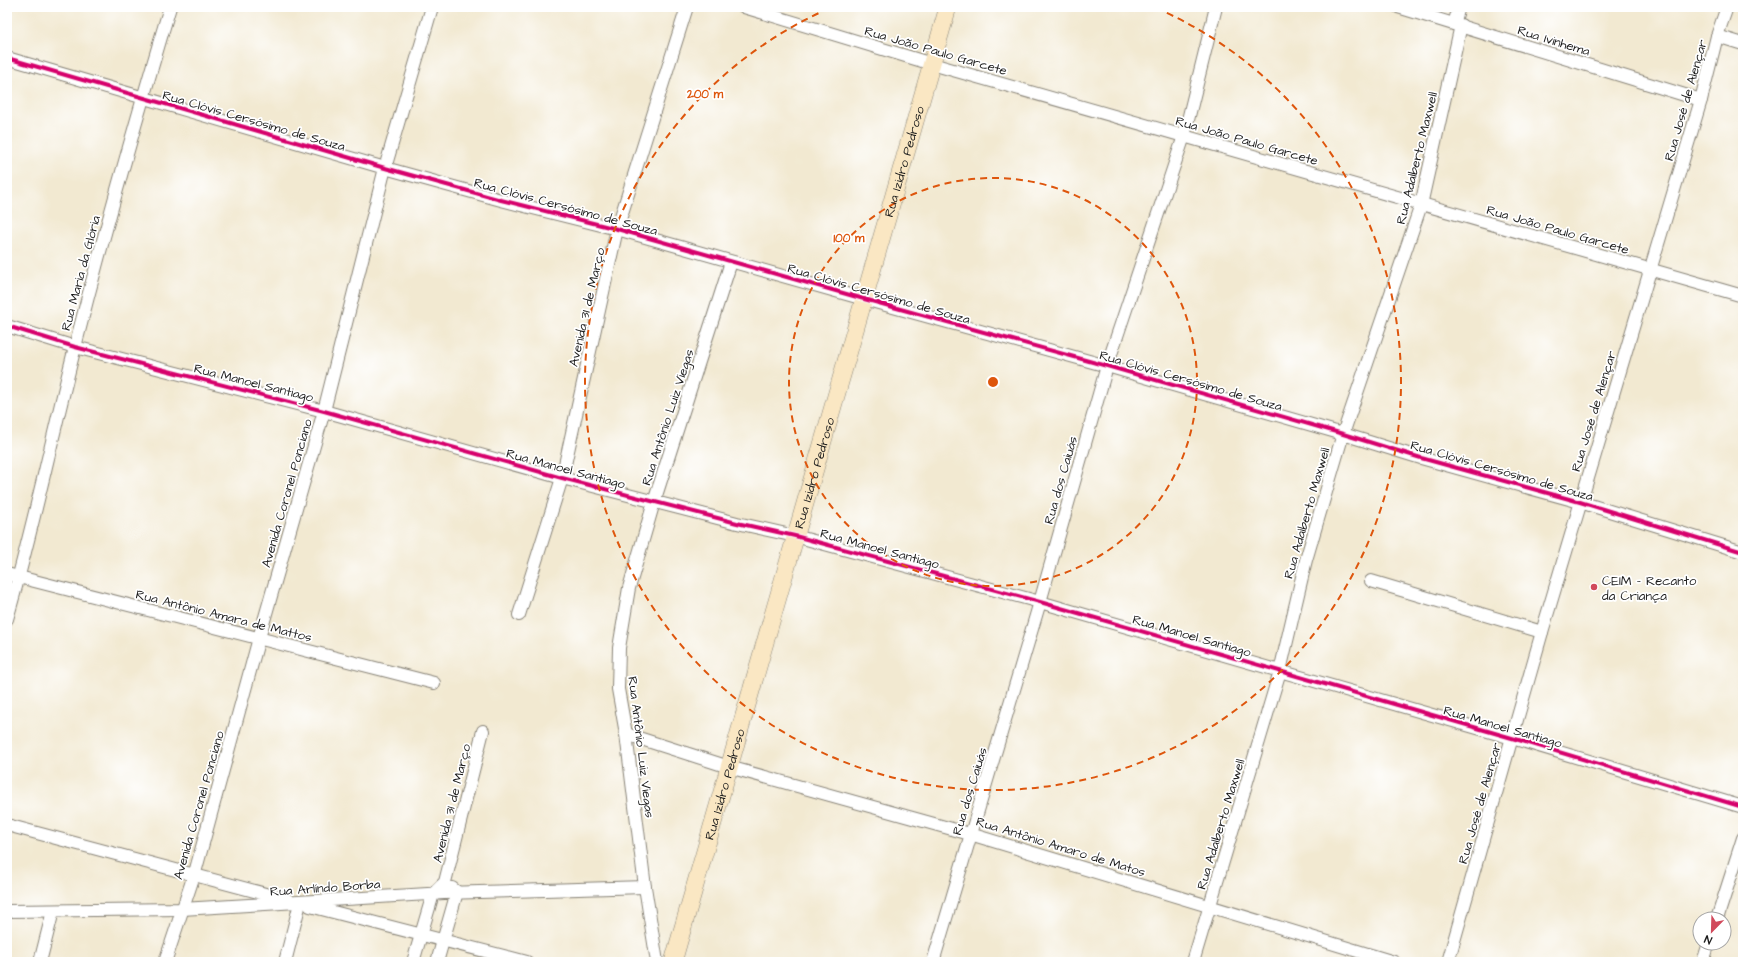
<svg xmlns="http://www.w3.org/2000/svg" width="1750" height="969" font-family="'Architects Daughter',sans-serif">
	<style>
		.lines { fill: none; stroke-linecap: round; stroke-linejoin: round }
		.street-casing { stroke: #878276; stroke-width: 14 }
		.secondary-casing { stroke: #878276; stroke-width: 18 }
		.street { stroke: #fff; stroke-width: 12 }
		.secondary { stroke: #fae7c3; stroke-width: 17 }
		.cycleway-casing { stroke: #fff; stroke-width: 6 }
		.cycleway { stroke: #d6006c; stroke-width: 4 }
		.ring { fill: none; stroke: #de560d; stroke-width: 2; stroke-dasharray: 7 5 }
		.poi-dot { fill: #d1495b; stroke: #fff; stroke-width: 1.5 }
		.labels { text-anchor: middle; stroke-width: 3.5; stroke-linejoin: round; paint-order: stroke }
		.street-label { font-size: 13px; fill: #1c1c1c; stroke: #fff }
		.poi-label { font-size: 13px; fill: #1c1c1c; stroke: #fff; text-anchor: start }
		.centre { fill: #de560d; stroke: #fff; stroke-width: 2 }
		.ring-label { font-size: 12px; text-anchor: middle; font-weight: bold; fill: #de560d; stroke: #fff; stroke-width: 3.5; stroke-linejoin: round; paint-order: stroke }
	</style>
	<rect width="100%" height="100%" fill="#fff"/>
	<filter id="ink" filterUnits="userSpaceOnUse"><feTurbulence type="fractalNoise" baseFrequency=".025" numOctaves="2"/><feDisplacementMap in="SourceGraphic" scale="8" xChannelSelector="R" yChannelSelector="G"/><feConvolveMatrix kernelMatrix="1 2 1 2 8 2 1 2 1" color-interpolation-filters="sRGB"/></filter>
	<filter id="wash" filterUnits="userSpaceOnUse"><feTurbulence type="fractalNoise" baseFrequency=".012" numOctaves="4" result="noise"/><feDisplacementMap in="SourceGraphic" scale="16" xChannelSelector="R" yChannelSelector="G"/><feGaussianBlur stdDeviation="0.9" result="paint"/><feColorMatrix in="noise" values="0 0 0 0 0 0 0 0 0 0 0 0 0 0 0 0 0 1.4 0 .05"/><feComposite in="paint" operator="in"/></filter>
	<g filter="url(#wash)">
		<rect width="100%" height="100%" fill="#f2e9d1"/>
	</g>
	<g filter="url(#ink)">
		<g class="lines">
			<defs>
				<g id="street">
					<path d="M 744,7 L 932,64 L 1743,296"/>
					<path d="M 1398,7 L 1701,100"/>
					<path d="M 1454,24 L 1459,7"/>
					<path d="M 1717,36 L 1743,44"/>
					<path d="M 7,58 L 385,168 L 501,200 L 617,229 L 864,299 L 1107,366 L 1343,434 L 1421,458 L 1580,502 L 1743,552"/>
					<path d="M 7,326 L 75,347 L 324,411 L 562,478 L 737,523 L 795,536 L 1040,602 L 1512,738 L 1743,807"/>
					<path d="M 7,574 L 434,683"/>
					<path d="M 1371,581 L 1542,632"/>
					<path d="M 519,615 L 562,478 L 617,229 L 687,7"/>
					<path d="M 7,619 C 33,529 52,437 75,347 C 104,233 136,120 170,7"/>
					<path d="M 626,734 L 729,767 L 970,834 L 1394,962"/>
					<path d="M 7,825 L 288,900"/>
					<path d="M 310,906 L 527,962"/>
					<path d="M 7,911 L 182,909 L 444,893 L 645,887"/>
					<path d="M 1717,919 L 1743,838"/>
					<path d="M 40,962 L 53,911"/>
					<path d="M 165,962 L 196,869 L 259,638 L 324,411 L 385,168 L 432,7"/>
					<path d="M 285,962 L 300,903"/>
					<path d="M 413,962 L 433,894 L 445,882 L 483,731"/>
					<path d="M 437,962 L 457,892 L 452,888"/>
					<path d="M 657,962 L 645,887 L 626,734 L 618,689 L 619,648 L 629,588 L 654,502 L 731,262"/>
					<path d="M 933,962 L 1040,602 L 1107,366 L 1184,136 L 1216,7"/>
					<path d="M 1193,962 L 1280,671 L 1306,560 L 1343,434 L 1421,205 L 1461,25"/>
					<path d="M 1448,962 L 1542,632 L 1701,100 L 1717,36 L 1727,7"/>
					<path d="M 1703,962 L 1709,943"/>
				</g>
				<g id="secondary">
					<path id="s1" d="M 673,962 L 948,7"/>
				</g>
			</defs>
			<!-- street casing -->
			<use href="#street" class="street-casing"/>
			<!-- secondary casing -->
			<use href="#secondary" class="secondary-casing"/>
			<!-- street -->
			<use href="#street" class="street"/>
			<!-- secondary -->
			<use href="#secondary" class="secondary"/>
			<defs>
				<g id="cycleway">
					<path d="M 7,58 L 385,168 L 501,200 L 617,229 L 864,299 L 1107,366 L 1343,434 L 1421,458 L 1580,502 L 1743,552"/>
					<path d="M 7,326 L 75,347 L 324,411 L 562,478 L 737,523 L 795,536 L 1040,602 L 1512,738 L 1743,807"/>
				</g>
			</defs>
			<!-- cycleway casing -->
			<use href="#cycleway" class="cycleway-casing"/>
			<!-- cycleway -->
			<use href="#cycleway" class="cycleway"/>
		</g>
	</g>
	<!-- distance rings -->
	<g class="ring">
		<circle cx="993" cy="382" r="204"/>
		<path d="M1156 8A408 408 0 1 1 830 8"/>
	</g>
	<!-- markers -->
	<circle class="poi-dot" cx="1594" cy="587" r="4"/>
	<g class="labels">
		<!-- street labels -->
		<g class="street-label">
			<text transform="translate(1554 40) rotate(17)" y="5">Rua Ivinhema</text>
			<text transform="translate(936 50) rotate(16)" y="5">Rua João Paulo Garcete</text>
			<text transform="translate(1685 100) rotate(-74)" y="5">Rua José de Alençar</text>
			<text transform="translate(254 120) rotate(16)" y="5">Rua Clóvis Cersósimo de Souza</text>
			<text transform="translate(1247 140) rotate(16)" y="5">Rua João Paulo Garcete</text>
			<text transform="translate(1416 158) rotate(-76)" y="5">Rua Adalberto Maxwell</text>
			<text dy="5" stroke="none"><textPath href="#s1" startOffset="833">Rua Izidro Pedroso</textPath></text>
			<text transform="translate(566 206) rotate(15)" y="5">Rua Clóvis Cersósimo de Souza</text>
			<text transform="translate(1558 229) rotate(16)" y="5">Rua João Paulo Garcete</text>
			<text transform="translate(80 273) rotate(-75)" y="5">Rua Maria da Glória</text>
			<text transform="translate(879 293) rotate(16)" y="5">Rua Clóvis Cersósimo de Souza</text>
			<text transform="translate(586 307) rotate(-77)" y="5">Avenida 31 de Março</text>
			<text transform="translate(1191 380) rotate(16)" y="5">Rua Clóvis Cersósimo de Souza</text>
			<text transform="translate(254 382) rotate(14)" y="5">Rua Manoel Santiago</text>
			<text transform="translate(1593 411) rotate(-73)" y="5">Rua José de Alençar</text>
			<text transform="translate(667 417) rotate(-72)" y="5">Rua Antônio Luiz Viegas</text>
			<text transform="translate(566 468) rotate(15)" y="5">Rua Manoel Santiago</text>
			<text transform="translate(1502 470) rotate(16)" y="5">Rua Clóvis Cersósimo de Souza</text>
			<text dy="5" stroke="none"><textPath href="#s1" startOffset="509">Rua Izidro Pedroso</textPath></text>
			<text transform="translate(1060 480) rotate(-74)" y="5">Rua dos Caiuás</text>
			<text transform="translate(286 493) rotate(-74)" y="5">Avenida Coronel Ponciano</text>
			<text transform="translate(1306 513) rotate(-74)" y="5">Rua Adalberto Maxwell</text>
			<text transform="translate(880 548) rotate(15)" y="5">Rua Manoel Santiago</text>
			<text transform="translate(224 615) rotate(14)" y="5">Rua Antônio Amara de Mattos</text>
			<text transform="translate(1192 635) rotate(16)" y="5">Rua Manoel Santiago</text>
			<text transform="translate(1503 726) rotate(16)" y="5">Rua Manoel Santiago</text>
			<text transform="translate(642 747) rotate(83)" y="5">Rua Antônio Luiz Viegas</text>
			<text dy="5" stroke="none"><textPath href="#s1" startOffset="185">Rua Izidro Pedroso</textPath></text>
			<text transform="translate(969 791) rotate(-73)" y="5">Rua dos Caiuás</text>
			<text transform="translate(451 803) rotate(-76)" y="5">Avenida 31 de Março</text>
			<text transform="translate(1479 803) rotate(-74)" y="5">Rua José de Alençar</text>
			<text transform="translate(198 805) rotate(-74)" y="5">Avenida Coronel Ponciano</text>
			<text transform="translate(1220 824) rotate(-73)" y="5">Rua Adalberto Maxwell</text>
			<text transform="translate(1061 846) rotate(17)" y="5">Rua Antônio Amaro de Matos</text>
			<text transform="translate(325 887) rotate(-4)" y="5">Rua Arlíndo Borba</text>
		</g>
		<!-- poi labels -->
		<g class="poi-label">
			<text x="1602" y="585">CEIM - Recanto<tspan x="1602" dy="15">da Criança</tspan></text>
		</g>
	</g>
	<circle cx="993" cy="382" r="6" class="centre"/>
	<g class="ring-label">
		<text x="705" y="98">200 m</text>
		<text x="849" y="242">100 m</text>
	</g>
	<!-- margin -->
	<rect width="1750" height="969" fill="none" stroke="#fff" stroke-width="24"/>
	<!-- north arrow -->
	<g transform="translate(1712 931) rotate(203)"><circle r="19" fill="#ffffff" stroke="#a4a4a4"/>
	<path d="M0-3L7 15L0 10L-7 15Z" fill="#d1495b"/>
	<text y="-6" font-size="11" font-weight="bold" text-anchor="middle" fill="#1c1c1c">N</text>
	</g>
</svg>
